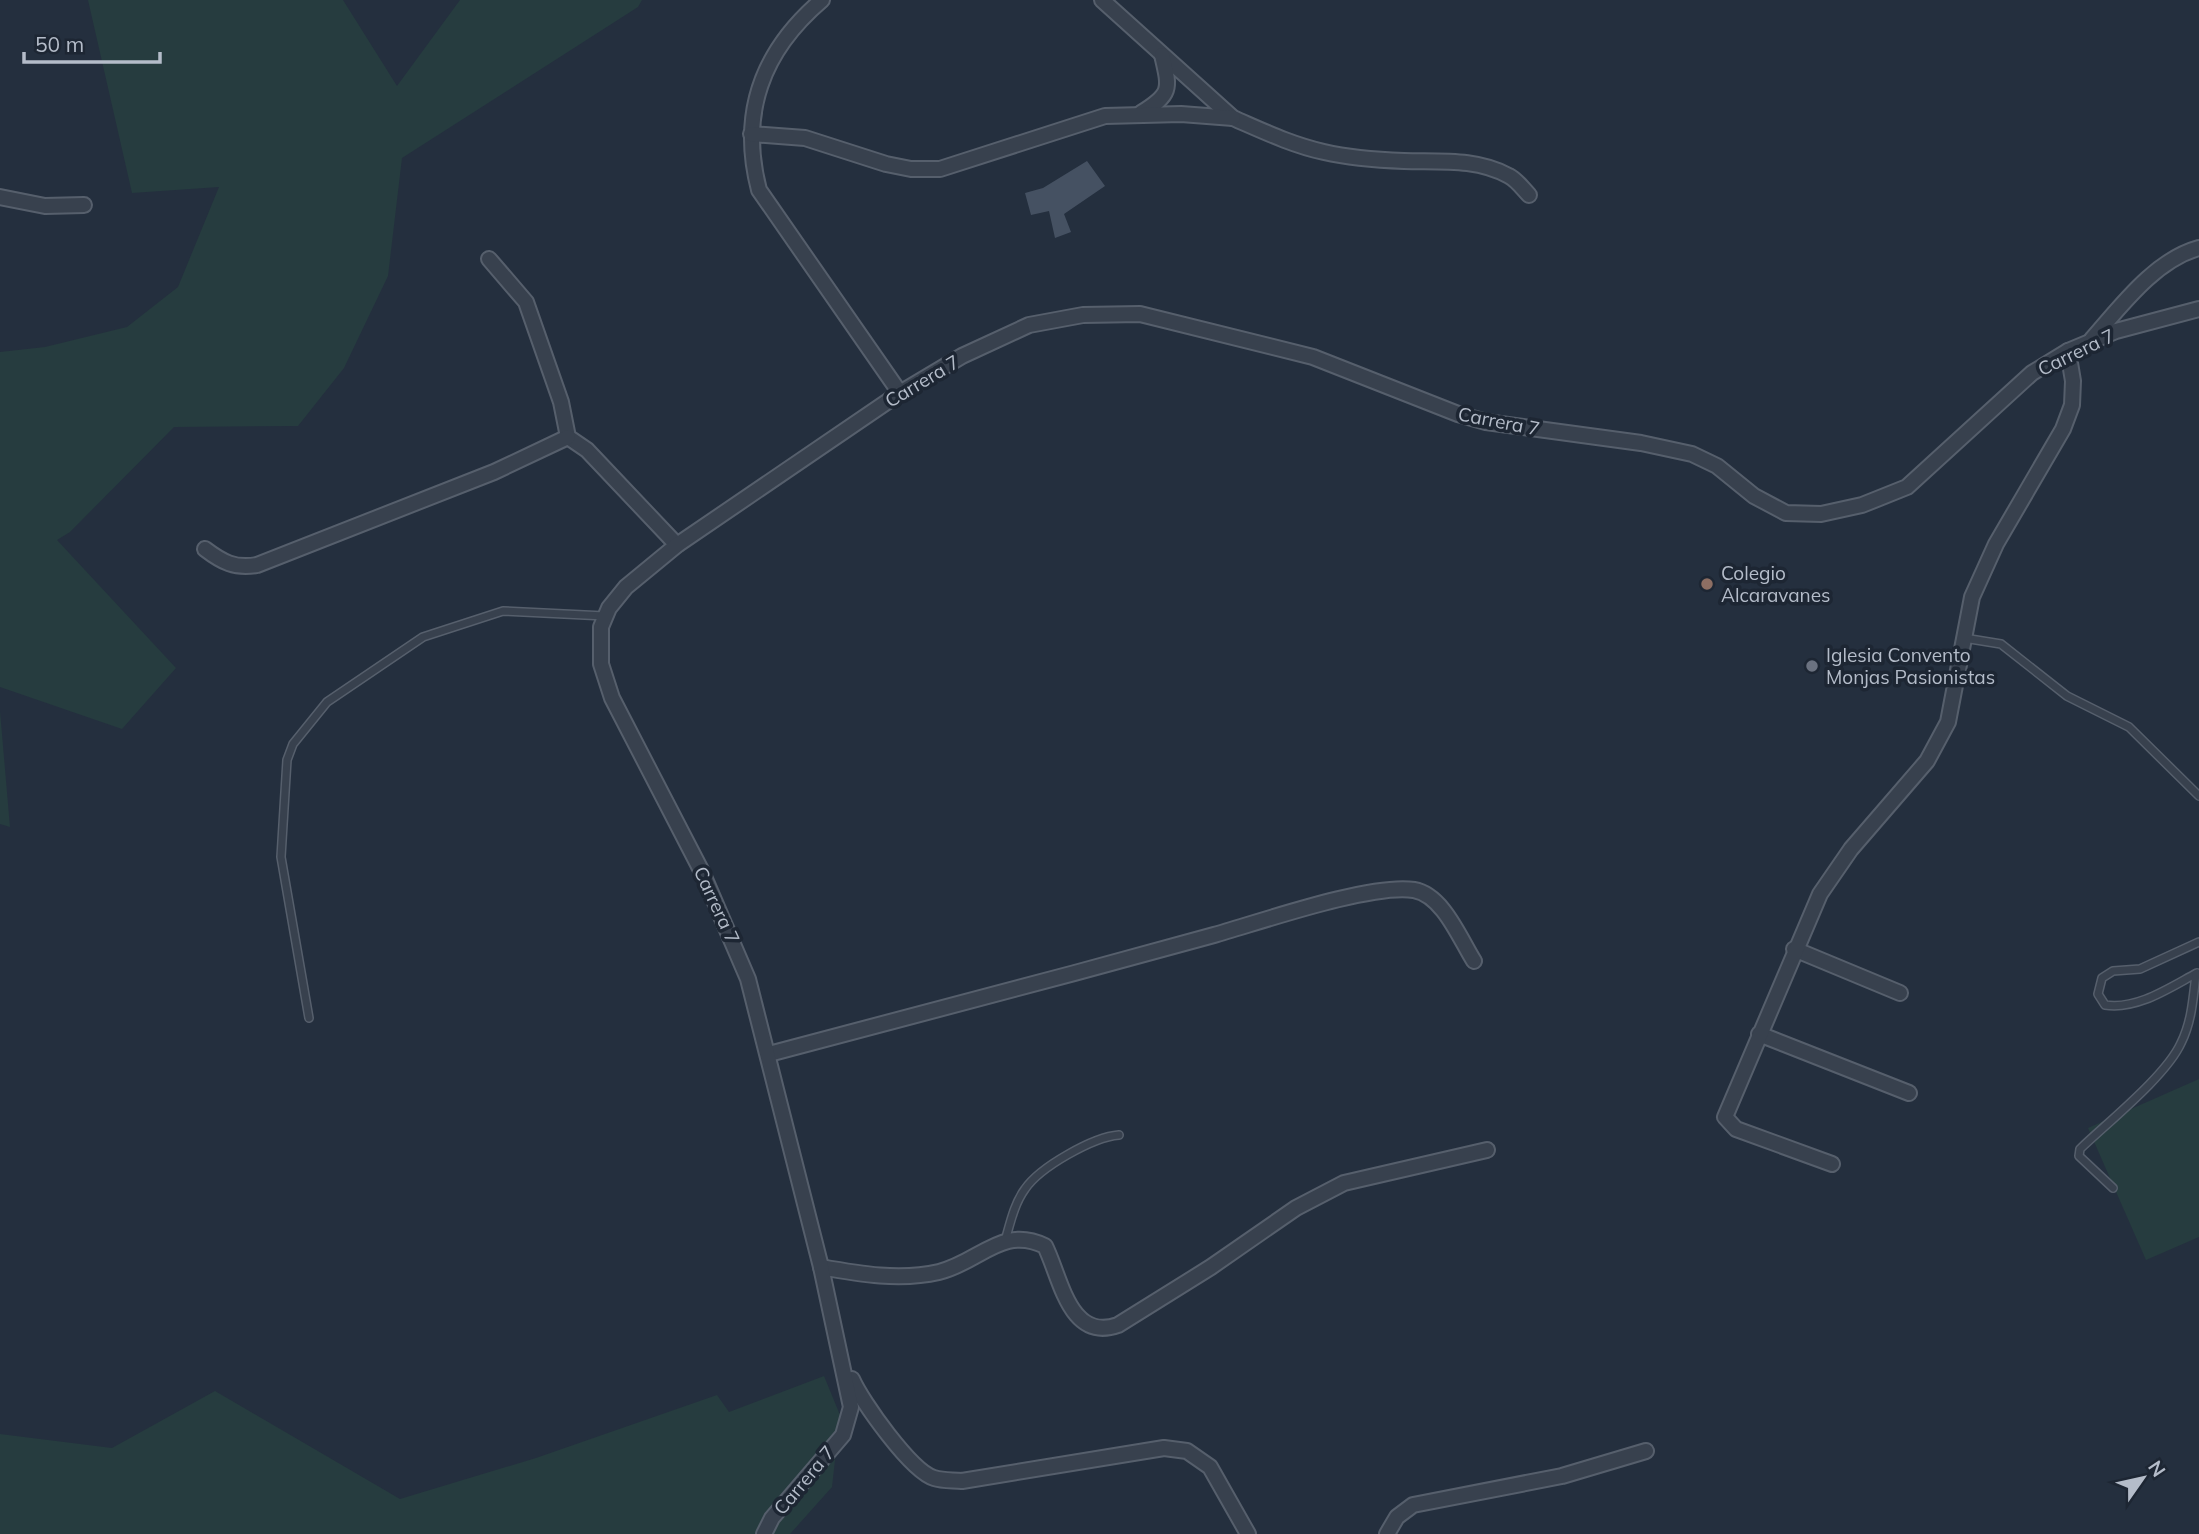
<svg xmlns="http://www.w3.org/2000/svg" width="2199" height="1534" font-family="Mulish,sans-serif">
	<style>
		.green { fill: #263c3f }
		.building { fill: #455162 }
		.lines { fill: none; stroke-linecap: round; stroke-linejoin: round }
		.service-casing { stroke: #565f6c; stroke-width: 10 }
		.minor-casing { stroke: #565f6c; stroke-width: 18 }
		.service { stroke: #38414e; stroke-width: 7 }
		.minor { stroke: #38414e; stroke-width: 14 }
		.education-dot { fill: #8d6e63; stroke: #1d2633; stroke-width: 2.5 }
		.worship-dot { fill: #6b7280; stroke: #1d2633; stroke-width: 2.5 }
		.labels { text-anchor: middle; stroke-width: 7; stroke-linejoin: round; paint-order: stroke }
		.street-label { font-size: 19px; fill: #b4bcc9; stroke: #1d2633 }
		.poi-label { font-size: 19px; fill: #b4bcc9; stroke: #1d2633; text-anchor: start }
	</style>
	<rect width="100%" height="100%" fill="#242f3e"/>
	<!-- green -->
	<g class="green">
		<path d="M 88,0 L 343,0 L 397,86 L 460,0 L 642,0 L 638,7 L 402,158 L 388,276 L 344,368 L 298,426 L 174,427 L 70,532 L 57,540 L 176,668 L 122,729 L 0,687 L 0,352 L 45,347 L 127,327 L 178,287 L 219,187 L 132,193 Z"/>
		<path d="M 0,711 L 10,827 L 0,824 Z"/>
		<path d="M 2199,1079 L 2199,1237 L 2146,1260 L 2088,1128 Z"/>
		<path d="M 824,1376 L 840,1415 L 832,1487 L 790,1534 L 0,1534 L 0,1434 L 112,1448 L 215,1391 L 400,1499 L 536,1458 L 717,1395 L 729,1412 Z"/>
	</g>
	<!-- building -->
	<path class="building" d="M 1087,161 L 1105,186 L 1064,214 L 1071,232 L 1055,238 L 1049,211 L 1031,215 L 1025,193 L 1043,188 Z"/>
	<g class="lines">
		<defs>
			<g id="service">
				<path d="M 1964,638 L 2001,644 L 2067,696 L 2129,727 L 2199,796"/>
				<path d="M 2197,973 C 2169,988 2137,1010 2105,1005 L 2098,994 L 2102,978 L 2113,971 L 2140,969 L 2199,942"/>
				<path d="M 309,1018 L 281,857 L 287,760 L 293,744 L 327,702 L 423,637 L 503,611 L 605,616"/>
				<path d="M 2113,1188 L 2079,1156 L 2080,1149 C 2108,1122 2166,1076 2181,1043 C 2192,1021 2193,998 2196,974"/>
				<path d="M 1005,1241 C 1010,1224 1014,1204 1025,1189 C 1040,1167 1093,1137 1119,1135"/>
			</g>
			<g id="minor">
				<path d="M 822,0 C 762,51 739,113 759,190 L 900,393"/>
				<path d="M 1102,0 L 1233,118 C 1263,131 1292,145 1324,152 C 1350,158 1377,160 1404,161 C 1439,162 1477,158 1509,176 C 1517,180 1523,189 1529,195"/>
				<path d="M 1141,113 C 1172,94 1170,89 1162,55"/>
				<path d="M 751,134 L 805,138 L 886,164 L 911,169 L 940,169 L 1105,116 L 1181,114 L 1233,118"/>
				<path d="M 0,197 L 45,206 L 84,205"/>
				<path d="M 489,259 L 526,302 L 561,402 L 568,437 L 587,450 L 677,545"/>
				<path d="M 2092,339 C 2121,306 2155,260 2199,248"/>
				<path d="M 205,549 C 222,562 235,569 257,565 L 494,472 L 568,437"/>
				<path d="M 1794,949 L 1900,993"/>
				<path d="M 1759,1034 L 1909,1093"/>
				<path d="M 769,1054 C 917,1015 1066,976 1214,935 C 1260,922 1372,883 1414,890 C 1443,895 1460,939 1474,961"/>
				<path d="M 1832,1164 L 1736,1129 L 1725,1117 L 1820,894 L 1851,849 L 1927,761 L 1948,722 L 1972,597 L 1996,544 L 2063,429 L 2072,405 L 2073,381 L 2068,351"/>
				<path d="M 821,1267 C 860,1274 900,1281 939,1272 C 980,1262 1002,1225 1045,1246 C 1061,1278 1069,1342 1118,1325 L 1211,1267 L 1296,1208 L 1344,1183 L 1487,1150"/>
				<path d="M 852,1379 C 862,1402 911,1471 934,1478 C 943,1481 953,1480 962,1481 L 1164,1448 L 1187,1451 L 1210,1467 L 1248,1534"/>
				<path d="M 764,1534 L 772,1518 L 843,1435 L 851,1407 L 821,1267 L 748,979 L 702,872 L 612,698 L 601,664 L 601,627 L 609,608 L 626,587 L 677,545 L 900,393 L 962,356 L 1029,325 L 1083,315 L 1140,314 L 1313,357 L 1458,414 L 1486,422 L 1641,443 L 1692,454 L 1717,466 L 1754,496 L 1786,513 L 1821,514 L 1862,505 L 1907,487 L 2032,373 L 2068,351 L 2116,331 L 2199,309"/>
				<path d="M 1387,1534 L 1397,1517 L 1413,1505 L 1562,1476 L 1646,1451"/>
			</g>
		</defs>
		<!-- service casing -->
		<use href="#service" class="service-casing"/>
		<!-- minor casing -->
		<use href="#minor" class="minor-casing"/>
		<!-- service -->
		<use href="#service" class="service"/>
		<!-- minor -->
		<use href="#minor" class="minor"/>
	</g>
	<!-- markers -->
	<circle class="education-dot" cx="1707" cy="584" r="7"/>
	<circle class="worship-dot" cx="1812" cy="666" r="7"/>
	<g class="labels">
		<!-- street labels -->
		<g class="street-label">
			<text transform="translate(2076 352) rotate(-26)" y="7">Carrera 7</text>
			<text transform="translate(922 381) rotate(-31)" y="7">Carrera 7</text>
			<text transform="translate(1499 421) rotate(11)" y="7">Carrera 7</text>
			<text transform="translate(717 905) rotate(65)" y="7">Carrera 7</text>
			<text transform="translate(804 1480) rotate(-50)" y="7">Carrera 7</text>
		</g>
		<!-- poi labels -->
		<g class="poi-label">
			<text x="1721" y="580">Colegio<tspan x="1721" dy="22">Alcaravanes</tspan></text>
			<text x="1826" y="662">Iglesia Convento<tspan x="1826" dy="22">Monjas Pasionistas</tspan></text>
		</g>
	</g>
	<!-- north arrow -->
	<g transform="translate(2143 1478) rotate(56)" stroke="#1d2633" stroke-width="5" paint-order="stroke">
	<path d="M0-5L12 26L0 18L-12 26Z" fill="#b4bcc9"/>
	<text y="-10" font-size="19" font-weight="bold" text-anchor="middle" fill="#b4bcc9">N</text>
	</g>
	<!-- scale -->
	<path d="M24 52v10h136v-10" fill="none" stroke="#b4bcc9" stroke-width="3.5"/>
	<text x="35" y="52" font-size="21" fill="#b4bcc9" stroke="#1d2633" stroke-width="5" paint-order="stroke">50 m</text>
</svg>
